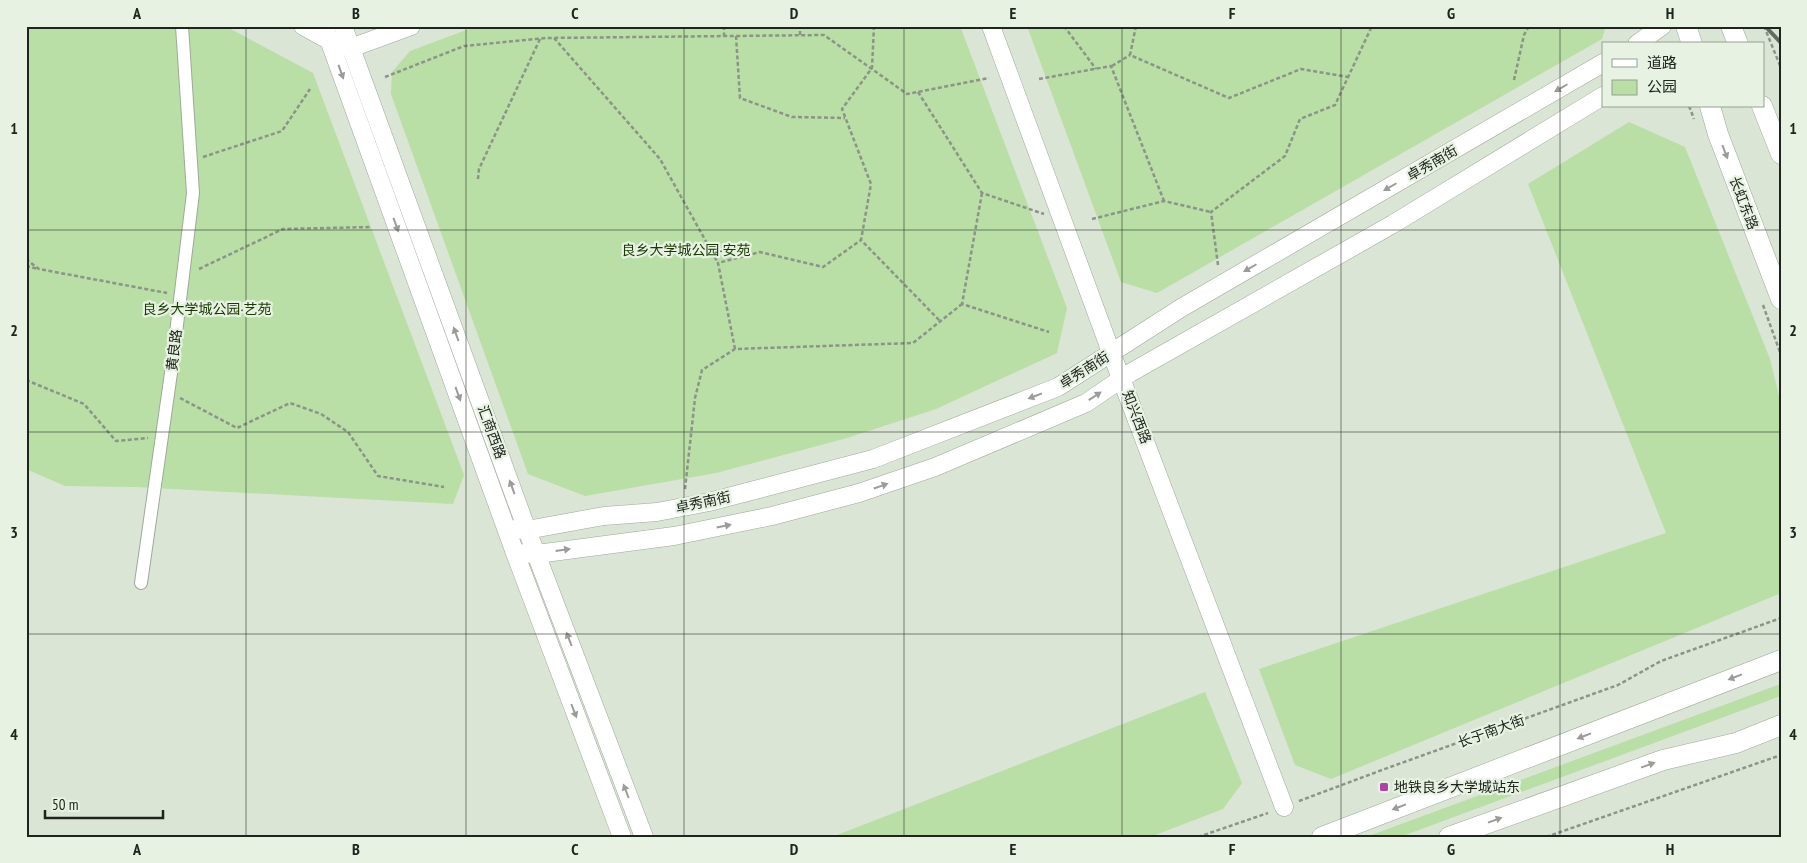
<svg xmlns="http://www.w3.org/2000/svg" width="1807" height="863" font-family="'PT Sans Narrow','Noto Sans SC',sans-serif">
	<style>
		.green { fill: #b9dea6 }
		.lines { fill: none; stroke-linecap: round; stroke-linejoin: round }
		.street-casing { stroke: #9fa99a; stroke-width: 14 }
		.secondary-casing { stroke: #9fa99a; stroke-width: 19 }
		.primary-casing { stroke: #9fa99a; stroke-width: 21 }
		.path { stroke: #8c9488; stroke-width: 2.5; stroke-dasharray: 4 2.5; stroke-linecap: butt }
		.street { stroke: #fff; stroke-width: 12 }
		.secondary { stroke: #fff; stroke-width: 18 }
		.primary { stroke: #fff; stroke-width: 20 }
		.rail { stroke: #646b61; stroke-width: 4 }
		.oneway { fill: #9b9c9a }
		.grid { fill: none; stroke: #20241e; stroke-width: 1; stroke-opacity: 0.55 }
		.poi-dot { fill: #ab43a6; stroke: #e7f2e2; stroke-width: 2 }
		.labels { text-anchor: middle; stroke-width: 4.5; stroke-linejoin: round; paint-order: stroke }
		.street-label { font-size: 14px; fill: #20241e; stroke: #e7f2e2 }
		.park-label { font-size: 14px; fill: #193a00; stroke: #e7f2e2 }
		.poi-label { font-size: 14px; fill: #20241e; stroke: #e7f2e2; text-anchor: start }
		.neatline { fill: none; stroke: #20241e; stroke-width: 2 }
		.grid-label { font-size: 16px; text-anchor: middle; font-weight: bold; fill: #20241e }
	</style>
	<rect width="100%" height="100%" fill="#dae5d5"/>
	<!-- green -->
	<g class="green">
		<path d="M 26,26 L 225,26 L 313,73 L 464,475 L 453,504 L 136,487 L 65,486 L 26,469 Z"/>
		<path d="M 477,26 L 960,26 L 1067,308 L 1057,353 L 936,409 L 847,438 L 716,473 L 585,496 L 528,474 L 391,94 L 392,72 L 410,51 Z"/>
		<path d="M 1027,26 L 1606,26 L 1602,39 L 1157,293 L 1121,282 Z"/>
		<path d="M 1629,122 L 1685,147 L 1770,359 L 1781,404 L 1781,593 L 1331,779 L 1295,765 L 1259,669 L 1666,533 L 1528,184 Z"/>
		<path d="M 1781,684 L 1781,696 L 1400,837 L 1366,837 Z"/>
		<path d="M 1205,692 L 1242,783 L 1223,809 L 1150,837 L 832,837 Z"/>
	</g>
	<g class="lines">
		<defs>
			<path id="street" d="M 141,583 L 172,366 L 193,193 L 182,26"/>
			<g id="secondary">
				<path d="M 303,26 L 330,41 L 351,48 L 411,26"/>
				<path d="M 324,26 L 515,553 L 622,837"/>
				<path d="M 343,26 L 527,530 L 644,837"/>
				<path d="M 991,26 L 1111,352 L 1284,807"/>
				<path d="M 1637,44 L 1662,26"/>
				<path d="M 507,529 L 527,530 L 604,516 L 657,512 L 709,502 L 873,459 L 1058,387 L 1181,308 L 1603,63"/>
				<path d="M 515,553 L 537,554 L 674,536 L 772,516 L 859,493 L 935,467 L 1086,403 L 1130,373 L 1393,224 L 1603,96"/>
			</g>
			<g id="primary">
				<path d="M 1686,26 L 1692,44"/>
				<path d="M 1731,26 L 1738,44"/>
				<path d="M 1710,106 L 1718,134 L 1781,299"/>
				<path d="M 1762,106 L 1781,154"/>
				<path d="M 1322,837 L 1781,660"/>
				<path d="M 1449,837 L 1663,760 L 1736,743 L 1781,725"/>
			</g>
		</defs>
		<!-- street casing -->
		<use href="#street" class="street-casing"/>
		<!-- secondary casing -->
		<use href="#secondary" class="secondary-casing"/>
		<!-- primary casing -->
		<use href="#primary" class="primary-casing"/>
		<!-- path -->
		<g class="path">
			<path d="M 724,26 L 724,36"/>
			<path d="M 874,26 L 872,68 L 842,109 L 871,184 L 861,240 L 940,321"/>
			<path d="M 1064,26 L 1096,69"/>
			<path d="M 1136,26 L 1130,55 L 1229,98 L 1301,69 L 1348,77"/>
			<path d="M 1764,26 L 1781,68"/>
			<path d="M 800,35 L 800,26"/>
			<path d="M 736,36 L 740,98 L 792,117 L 845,118"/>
			<path d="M 554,38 L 660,159 L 718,263"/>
			<path d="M 1112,66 L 1130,55"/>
			<path d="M 385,77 L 464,46 L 546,38 L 824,35 L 907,94 L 989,78"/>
			<path d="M 1039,79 L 1111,66 L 1164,201"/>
			<path d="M 1514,80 L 1524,35 L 1529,26"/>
			<path d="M 918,92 L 982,193 L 1044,214"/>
			<path d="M 1689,106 L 1694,119"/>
			<path d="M 203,157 L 282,131 L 310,89"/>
			<path d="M 478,179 L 479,169 L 540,39"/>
			<path d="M 982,193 L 962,304 L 1049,332"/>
			<path d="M 1092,219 L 1164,201 L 1211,212"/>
			<path d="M 26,259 L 39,269 L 167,293"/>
			<path d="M 1218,265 L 1211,212 L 1285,156 L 1300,119 L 1335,105 L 1372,26"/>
			<path d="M 26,266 L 38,269"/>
			<path d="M 199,269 L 283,229 L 371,227"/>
			<path d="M 1763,305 L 1781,355"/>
			<path d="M 735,349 L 718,263 L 760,252 L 823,267 L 861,240"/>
			<path d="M 26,380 L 84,404 L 116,441 L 148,438"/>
			<path d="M 180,398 L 237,428 L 290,403 L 321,414 L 348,432 L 378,476 L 444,487"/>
			<path d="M 685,489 L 695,398 L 702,370 L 735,349 L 913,343 L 962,304"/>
			<path d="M 1299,801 L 1382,770 L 1618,685 L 1661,661 L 1781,618"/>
			<path d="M 1198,837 L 1268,813"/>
			<path d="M 1546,837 L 1781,755"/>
		</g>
		<!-- street -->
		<use href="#street" class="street"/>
		<!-- secondary -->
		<use href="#secondary" class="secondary"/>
		<!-- primary -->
		<use href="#primary" class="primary"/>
		<!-- rail -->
		<path class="rail" d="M 1765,26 L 1781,43"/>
	</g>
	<!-- one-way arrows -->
	<defs><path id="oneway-solid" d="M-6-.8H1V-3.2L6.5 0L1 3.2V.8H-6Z" transform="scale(1.25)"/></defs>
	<g class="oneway">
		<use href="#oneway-solid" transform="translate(341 72) rotate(70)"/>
		<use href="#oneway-solid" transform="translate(1561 88) rotate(150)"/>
		<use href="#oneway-solid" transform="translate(1725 152) rotate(69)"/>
		<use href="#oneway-solid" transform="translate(1390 187) rotate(150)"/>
		<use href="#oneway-solid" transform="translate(396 225) rotate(70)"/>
		<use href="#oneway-solid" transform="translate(1250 268) rotate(150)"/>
		<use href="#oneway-solid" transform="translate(456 334) rotate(-110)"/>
		<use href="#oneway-solid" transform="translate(458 394) rotate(70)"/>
		<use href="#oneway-solid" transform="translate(1035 396) rotate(159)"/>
		<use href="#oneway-solid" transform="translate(1095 396) rotate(-33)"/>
		<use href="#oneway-solid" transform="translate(881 486) rotate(-19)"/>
		<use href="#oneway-solid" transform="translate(512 487) rotate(-110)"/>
		<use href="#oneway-solid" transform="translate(724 526) rotate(-11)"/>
		<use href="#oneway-solid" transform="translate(563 550) rotate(-8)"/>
		<use href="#oneway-solid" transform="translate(569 639) rotate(-111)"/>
		<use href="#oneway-solid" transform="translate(1735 677) rotate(159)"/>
		<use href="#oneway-solid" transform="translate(574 711) rotate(69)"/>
		<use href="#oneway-solid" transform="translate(1584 736) rotate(159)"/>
		<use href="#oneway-solid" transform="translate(1648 765) rotate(-20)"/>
		<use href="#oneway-solid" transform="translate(626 791) rotate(-111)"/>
		<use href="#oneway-solid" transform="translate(1399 807) rotate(159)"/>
		<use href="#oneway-solid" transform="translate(1495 820) rotate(-20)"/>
	</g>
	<!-- grid -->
	<path class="grid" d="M 246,26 L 246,837M 466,26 L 466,837M 684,26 L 684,837M 904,26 L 904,837M 1122,26 L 1122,837M 1341,26 L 1341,837M 1560,26 L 1560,837M 26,230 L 1781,230M 26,432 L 1781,432M 26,634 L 1781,634"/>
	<!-- markers -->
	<rect class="poi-dot" x="1379" y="782" width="10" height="10" rx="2.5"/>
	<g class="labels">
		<!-- street labels -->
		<g class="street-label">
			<text transform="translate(1432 163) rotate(-30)" y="5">卓秀南街</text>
			<text transform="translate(1744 203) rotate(69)" y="5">长虹东路</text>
			<text transform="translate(174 350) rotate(-83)" y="5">黄良路</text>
			<text transform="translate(1084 370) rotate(-32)" y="5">卓秀南街</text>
			<text transform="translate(1137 417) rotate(69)" y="5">知兴西路</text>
			<text transform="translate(492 432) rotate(70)" y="5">汇商西路</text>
			<text transform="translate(703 502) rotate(-12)" y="5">卓秀南街</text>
			<text transform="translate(1491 731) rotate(-20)" y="5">长于南大街</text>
		</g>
		<!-- park labels -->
		<g class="park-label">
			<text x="686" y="255">良乡大学城公园·安苑</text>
			<text x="207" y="314">良乡大学城公园·艺苑</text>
		</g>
		<!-- poi labels -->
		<g class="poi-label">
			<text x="1394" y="792">地铁良乡大学城站东</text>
		</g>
	</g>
	<!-- border -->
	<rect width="1807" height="863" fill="none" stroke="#e7f2e2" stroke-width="55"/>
	<!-- legend -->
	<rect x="1602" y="42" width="162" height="65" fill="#e7f2e2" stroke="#97a094"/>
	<rect x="1612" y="59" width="25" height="8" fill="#ffffff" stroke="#97a094"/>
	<text x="1647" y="68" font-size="15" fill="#20241e">道路</text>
	<rect x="1612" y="80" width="25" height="15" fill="#b9dea6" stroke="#97a094"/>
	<text x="1647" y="92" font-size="15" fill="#20241e">公园</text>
	<!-- scale -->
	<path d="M45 810v8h118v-8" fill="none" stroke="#20241e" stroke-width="2.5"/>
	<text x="52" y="810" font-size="15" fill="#20241e" stroke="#e7f2e2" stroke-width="4" paint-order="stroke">50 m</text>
	<rect x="28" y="28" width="1752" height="808" class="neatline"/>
	<g class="grid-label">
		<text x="137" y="19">A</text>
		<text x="356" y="19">B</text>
		<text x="575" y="19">C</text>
		<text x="794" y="19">D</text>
		<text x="1013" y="19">E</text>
		<text x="1232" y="19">F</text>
		<text x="1451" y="19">G</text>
		<text x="1670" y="19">H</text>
		<text x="14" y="134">1</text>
		<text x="1793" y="134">1</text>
		<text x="14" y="336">2</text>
		<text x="1793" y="336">2</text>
		<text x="14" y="538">3</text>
		<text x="1793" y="538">3</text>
		<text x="14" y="740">4</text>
		<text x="1793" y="740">4</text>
		<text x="137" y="855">A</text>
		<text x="356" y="855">B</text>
		<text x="575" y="855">C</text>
		<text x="794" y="855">D</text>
		<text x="1013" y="855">E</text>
		<text x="1232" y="855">F</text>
		<text x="1451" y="855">G</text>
		<text x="1670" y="855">H</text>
	</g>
</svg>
